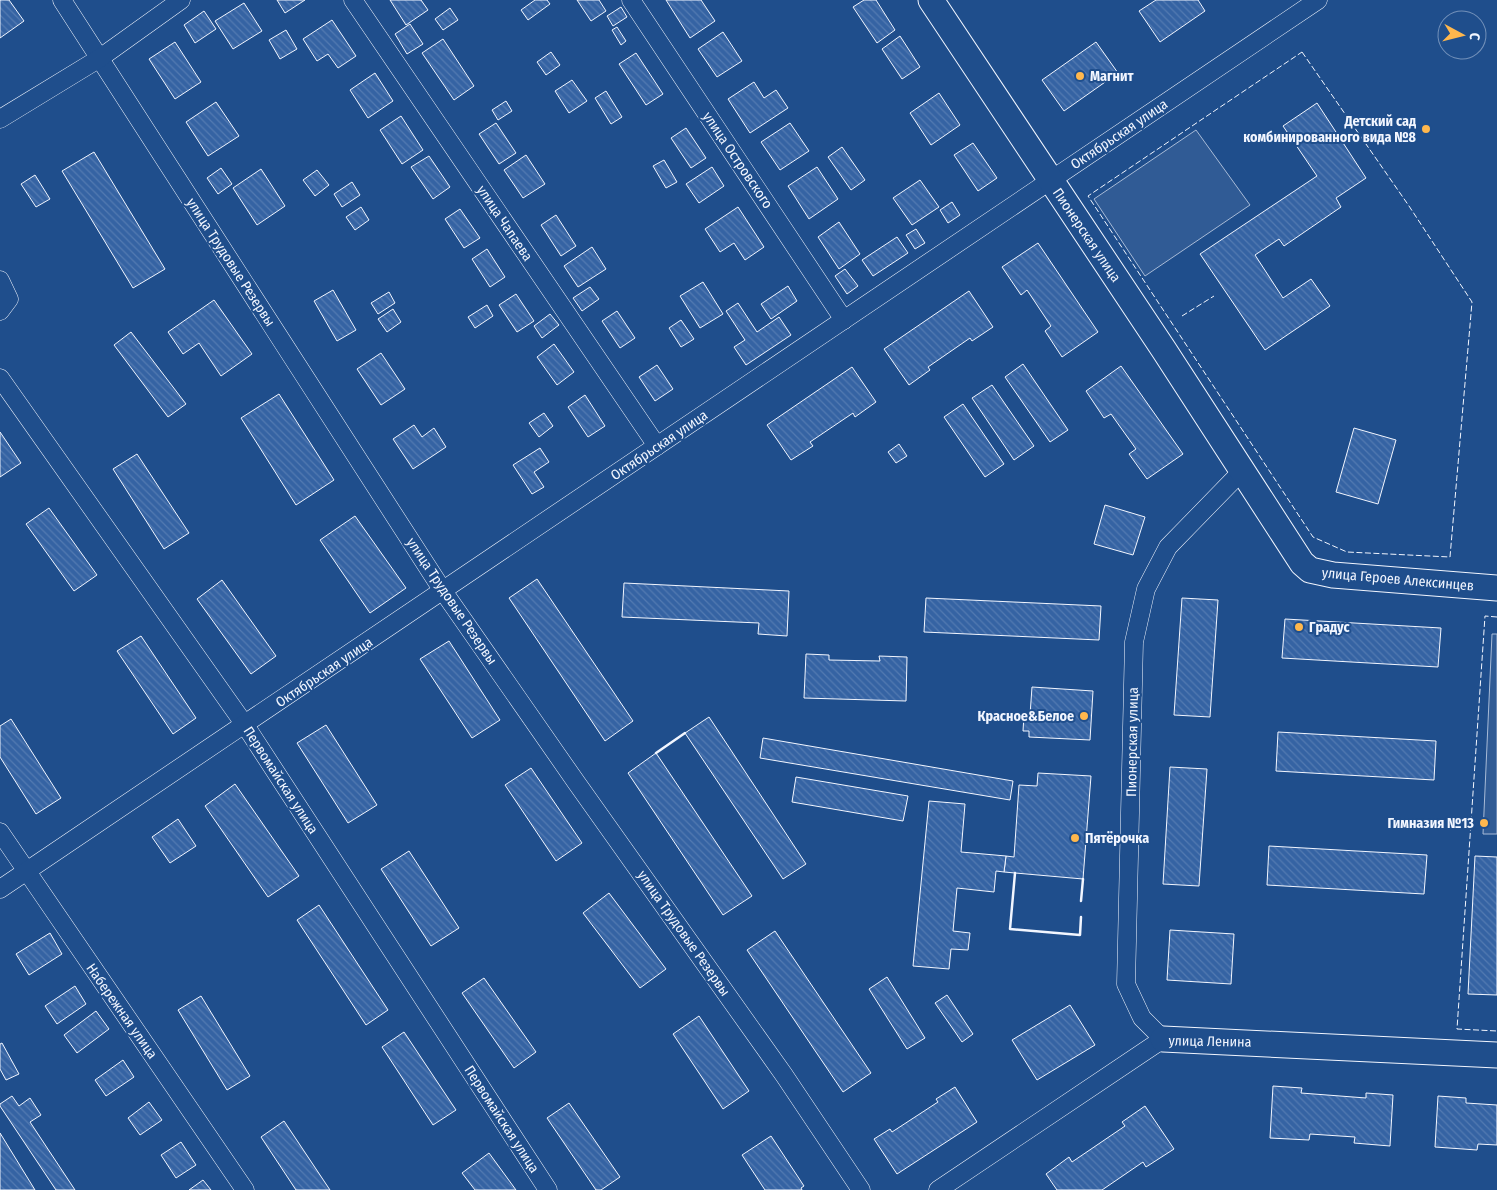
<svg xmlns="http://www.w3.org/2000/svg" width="1497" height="1190" font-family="'Fira Sans Condensed',sans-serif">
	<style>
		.built { fill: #305b95; stroke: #a8bbd7 }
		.building { fill: url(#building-back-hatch); stroke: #f2f6ff }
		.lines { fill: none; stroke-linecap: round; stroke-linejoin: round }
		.street-casing { stroke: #f2f6ff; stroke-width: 19 }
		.secondary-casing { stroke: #f2f6ff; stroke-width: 27 }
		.street { stroke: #1f4e8c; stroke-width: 18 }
		.secondary { stroke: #1f4e8c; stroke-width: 25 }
		.fence { stroke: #f2f6ff; stroke-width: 1; stroke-dasharray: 6 2.5; stroke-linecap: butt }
		.wall { stroke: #f2f6ff; stroke-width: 2.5 }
		.poi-dot { fill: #ffb74d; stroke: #1f4e8c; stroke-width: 2 }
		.labels { text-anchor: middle; stroke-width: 4; stroke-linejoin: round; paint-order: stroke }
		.poi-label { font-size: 14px; font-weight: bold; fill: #f2f6ff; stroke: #1f4e8c; text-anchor: start }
		.street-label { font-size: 14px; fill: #f2f6ff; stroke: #1f4e8c }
	</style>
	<defs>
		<pattern id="building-back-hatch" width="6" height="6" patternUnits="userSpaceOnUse" patternTransform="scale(1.25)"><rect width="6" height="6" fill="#3563a3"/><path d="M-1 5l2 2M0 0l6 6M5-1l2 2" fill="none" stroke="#537ab1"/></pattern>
	</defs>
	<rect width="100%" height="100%" fill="#1f4e8c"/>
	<!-- built -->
	<g class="built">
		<path d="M 1196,130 L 1250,205 L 1145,276 L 1094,199 Z"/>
		<path d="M 1492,634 L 1497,634 L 1497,834 L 1483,834 Z"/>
	</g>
	<!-- building -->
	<g class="building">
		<path d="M 0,0 L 9,0 L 24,21 L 0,38 Z"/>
		<path d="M 277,0 L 305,0 L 285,13 Z"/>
		<path d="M 390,0 L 421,0 L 428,10 L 406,25 Z"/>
		<path d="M 535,0 L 547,0 L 550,4 L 528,20 L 521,10 Z"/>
		<path d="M 577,0 L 599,0 L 606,11 L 591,21 Z"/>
		<path d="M 666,0 L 701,0 L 715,21 L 690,38 Z"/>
		<path d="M 864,0 L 876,0 L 895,30 L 877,43 L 853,7 Z"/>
		<path d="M 1156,0 L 1198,0 L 1205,11 L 1160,42 L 1139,11 Z"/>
		<path d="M 244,3 L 262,31 L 233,49 L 215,21 Z"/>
		<path d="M 621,7 L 627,17 L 613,26 L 607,16 Z"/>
		<path d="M 450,8 L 458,20 L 443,30 L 435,19 Z"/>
		<path d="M 204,11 L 216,29 L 195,43 L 184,25 Z"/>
		<path d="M 332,20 L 356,56 L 338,68 L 328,54 L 317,61 L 303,39 Z"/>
		<path d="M 410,24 L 423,44 L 407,54 L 395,34 Z"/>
		<path d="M 617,27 L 626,41 L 621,45 L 612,30 Z"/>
		<path d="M 286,30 L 297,49 L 280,59 L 269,40 Z"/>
		<path d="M 723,32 L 742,61 L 717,77 L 698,49 Z"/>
		<path d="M 900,36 L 920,67 L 902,79 L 882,49 Z"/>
		<path d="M 443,39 L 474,86 L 454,100 L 422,53 Z"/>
		<path d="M 175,42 L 201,82 L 175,99 L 149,59 Z"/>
		<path d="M 1096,42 L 1118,73 L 1064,111 L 1042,80 Z"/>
		<path d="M 551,52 L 560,65 L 546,75 L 537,62 Z"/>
		<path d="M 636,53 L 663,94 L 646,105 L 619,64 Z"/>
		<path d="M 375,73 L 393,101 L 368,118 L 350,90 Z"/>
		<path d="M 572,80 L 587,101 L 569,113 L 555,91 Z"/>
		<path d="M 754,82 L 764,98 L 776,90 L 788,108 L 750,133 L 728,99 Z"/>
		<path d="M 606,91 L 622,117 L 611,124 L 595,98 Z"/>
		<path d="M 939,93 L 960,125 L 931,145 L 910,113 Z"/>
		<path d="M 506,101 L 512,111 L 498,120 L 492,110 Z"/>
		<path d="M 216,102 L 239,136 L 208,156 L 186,122 Z"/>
		<path d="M 1317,103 L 1366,178 L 1336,198 L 1341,207 L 1284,246 L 1279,239 L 1255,255 L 1283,298 L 1311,279 L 1330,306 L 1265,350 L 1200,254 L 1317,176 L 1283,126 Z"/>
		<path d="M 401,116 L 423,150 L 402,164 L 380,130 Z"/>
		<path d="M 496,123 L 516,153 L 499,164 L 479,134 Z"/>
		<path d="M 790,123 L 809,151 L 780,170 L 761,142 Z"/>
		<path d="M 686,128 L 706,158 L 691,168 L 671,138 Z"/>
		<path d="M 973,143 L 997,178 L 978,191 L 954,155 Z"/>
		<path d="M 842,147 L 865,180 L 851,190 L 828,157 Z"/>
		<path d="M 94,152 L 165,269 L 133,288 L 62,171 Z"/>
		<path d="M 526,155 L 545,184 L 523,198 L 504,170 Z"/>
		<path d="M 429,156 L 450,187 L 433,199 L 411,167 Z"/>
		<path d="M 664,160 L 677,182 L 666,188 L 653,166 Z"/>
		<path d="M 712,167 L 724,186 L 699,203 L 686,184 Z"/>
		<path d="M 817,167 L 838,199 L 809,219 L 788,186 Z"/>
		<path d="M 221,168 L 232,184 L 218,194 L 207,178 Z"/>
		<path d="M 261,169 L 285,206 L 257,225 L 233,188 Z"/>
		<path d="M 317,170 L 329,185 L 315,196 L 303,180 Z"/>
		<path d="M 35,175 L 50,199 L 36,207 L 21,184 Z"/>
		<path d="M 920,180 L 939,207 L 912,225 L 893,198 Z"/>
		<path d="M 352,182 L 360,195 L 342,207 L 334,194 Z"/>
		<path d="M 952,202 L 960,215 L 948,223 L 940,210 Z"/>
		<path d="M 361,207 L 369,220 L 355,230 L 346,217 Z"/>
		<path d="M 738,207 L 764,247 L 745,260 L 734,243 L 720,252 L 705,229 Z"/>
		<path d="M 460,209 L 480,238 L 464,248 L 445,219 Z"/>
		<path d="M 556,215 L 576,246 L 561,256 L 541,225 Z"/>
		<path d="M 839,222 L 860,254 L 839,269 L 818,237 Z"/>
		<path d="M 916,229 L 925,243 L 915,249 L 906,235 Z"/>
		<path d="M 897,237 L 908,253 L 873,276 L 862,260 Z"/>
		<path d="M 1038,243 L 1098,332 L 1062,357 L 1045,331 L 1051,326 L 1027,290 L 1021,295 L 1002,267 Z"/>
		<path d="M 592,247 L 606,269 L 578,287 L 564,266 Z"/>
		<path d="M 487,249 L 505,277 L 490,287 L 472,259 Z"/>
		<path d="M 845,269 L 858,286 L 847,294 L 835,276 Z"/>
		<path d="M 703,282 L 723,314 L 700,328 L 680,296 Z"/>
		<path d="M 788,286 L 797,301 L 771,319 L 761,304 Z"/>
		<path d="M 590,287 L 599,299 L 582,311 L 573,298 Z"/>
		<path d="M 333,290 L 356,330 L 337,341 L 314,301 Z"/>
		<path d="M 969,291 L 993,327 L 972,341 L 970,338 L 928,367 L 930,370 L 909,385 L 884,349 Z"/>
		<path d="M 389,292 L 395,303 L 378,314 L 371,303 Z"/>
		<path d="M 516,294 L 534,321 L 517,332 L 499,305 Z"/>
		<path d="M 214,300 L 252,354 L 221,376 L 199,343 L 183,354 L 168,332 Z"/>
		<path d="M 738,303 L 757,332 L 779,317 L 791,335 L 746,365 L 734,347 L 745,340 L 726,311 Z"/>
		<path d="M 487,305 L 493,316 L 475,328 L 468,317 Z"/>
		<path d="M 393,309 L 401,322 L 387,332 L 378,319 Z"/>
		<path d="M 617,311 L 635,338 L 620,348 L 602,321 Z"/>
		<path d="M 550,314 L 559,325 L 542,338 L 534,326 Z"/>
		<path d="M 681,320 L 694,339 L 681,347 L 669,328 Z"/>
		<path d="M 131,332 L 186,404 L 168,417 L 114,345 Z"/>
		<path d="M 554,344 L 574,372 L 557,385 L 537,357 Z"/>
		<path d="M 381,353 L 405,389 L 381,405 L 357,369 Z"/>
		<path d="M 1023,364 L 1068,430 L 1050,442 L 1005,377 Z"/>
		<path d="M 657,365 L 673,389 L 655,401 L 639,377 Z"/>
		<path d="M 1121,366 L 1183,454 L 1147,479 L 1129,454 L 1136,449 L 1111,414 L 1104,418 L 1086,391 Z"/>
		<path d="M 852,367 L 876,402 L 855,417 L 853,413 L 810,442 L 813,446 L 791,460 L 767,425 Z"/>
		<path d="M 992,385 L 1034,446 L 1014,460 L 972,398 Z"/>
		<path d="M 279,394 L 334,480 L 296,505 L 241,418 Z"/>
		<path d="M 585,395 L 605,426 L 588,437 L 568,407 Z"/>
		<path d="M 963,404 L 1004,464 L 985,477 L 944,417 Z"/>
		<path d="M 544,413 L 553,426 L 539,437 L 529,423 Z"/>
		<path d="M 414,425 L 422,437 L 434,428 L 446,447 L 413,469 L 393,439 Z"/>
		<path d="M 1354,428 L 1396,440 L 1378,504 L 1336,492 Z"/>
		<path d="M 0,432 L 21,463 L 0,477 Z"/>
		<path d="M 899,444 L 907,456 L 896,463 L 888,452 Z"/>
		<path d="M 540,448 L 549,462 L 534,472 L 544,487 L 532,494 L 513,465 Z"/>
		<path d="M 137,454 L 189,533 L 164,549 L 113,469 Z"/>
		<path d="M 1105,505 L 1145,517 L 1133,555 L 1094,544 Z"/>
		<path d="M 49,508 L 97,575 L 74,591 L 26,524 Z"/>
		<path d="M 355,516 L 406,588 L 370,613 L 320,540 Z"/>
		<path d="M 537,579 L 633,721 L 605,741 L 509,598 Z"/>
		<path d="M 222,580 L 276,656 L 251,674 L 197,599 Z"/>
		<path d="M 624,583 L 789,591 L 787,636 L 758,634 L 759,623 L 622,617 Z"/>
		<path d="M 926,598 L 1101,606 L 1099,640 L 924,632 Z"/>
		<path d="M 1182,598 L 1218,600 L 1210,717 L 1174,715 Z"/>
		<path d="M 1285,619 L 1441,628 L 1438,667 L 1282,658 Z"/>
		<path d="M 141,636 L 196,718 L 173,734 L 117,651 Z"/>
		<path d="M 449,641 L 500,720 L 472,738 L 420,659 Z"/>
		<path d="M 806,654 L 829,655 L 829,660 L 880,661 L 879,656 L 907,657 L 906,701 L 804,698 Z"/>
		<path d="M 1032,687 L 1093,691 L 1090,740 L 1029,737 L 1029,731 L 1023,731 L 1024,715 L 1030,715 Z"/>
		<path d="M 709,717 L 806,864 L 783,879 L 685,733 Z"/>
		<path d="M 11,719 L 61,798 L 36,814 L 0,757 L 0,726 Z"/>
		<path d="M 326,725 L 377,805 L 348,823 L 297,743 Z"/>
		<path d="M 1278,732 L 1436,741 L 1434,780 L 1276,771 Z"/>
		<path d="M 763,738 L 1013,781 L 1010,800 L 760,758 Z"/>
		<path d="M 656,753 L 752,896 L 723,915 L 628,773 Z"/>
		<path d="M 1170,767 L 1207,769 L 1199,886 L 1163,884 Z"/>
		<path d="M 531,768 L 582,843 L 556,861 L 505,785 Z"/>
		<path d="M 1038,773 L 1091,776 L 1083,879 L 1004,872 L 1006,856 L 1014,857 L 1019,785 L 1037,786 Z"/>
		<path d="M 796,777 L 908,796 L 903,821 L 792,802 Z"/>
		<path d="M 235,784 L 299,876 L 268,897 L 205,806 Z"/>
		<path d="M 929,801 L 965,804 L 961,852 L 1006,856 L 1004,872 L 996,871 L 994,892 L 957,888 L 953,931 L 970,933 L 968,950 L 951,949 L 949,969 L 913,966 Z"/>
		<path d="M 178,819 L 196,846 L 170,863 L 152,837 Z"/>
		<path d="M 1269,846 L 1427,855 L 1424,894 L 1267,885 Z"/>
		<path d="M 409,851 L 459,928 L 431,946 L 381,869 Z"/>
		<path d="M 1475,856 L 1497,857 L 1497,995 L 1468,994 Z"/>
		<path d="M 609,893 L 666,969 L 640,988 L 583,913 Z"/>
		<path d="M 319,905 L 388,1010 L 366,1025 L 297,920 Z"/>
		<path d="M 1170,930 L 1234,934 L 1231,984 L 1167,980 Z"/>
		<path d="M 775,931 L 871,1073 L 843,1092 L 747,950 Z"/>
		<path d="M 50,933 L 62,954 L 29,975 L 16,954 Z"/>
		<path d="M 887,977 L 925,1038 L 907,1049 L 869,989 Z"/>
		<path d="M 484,978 L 536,1052 L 514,1068 L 462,993 Z"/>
		<path d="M 75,986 L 86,1004 L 57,1024 L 45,1006 Z"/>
		<path d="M 947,995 L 973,1034 L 962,1042 L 935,1003 Z"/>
		<path d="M 201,996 L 250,1076 L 227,1090 L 178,1010 Z"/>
		<path d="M 1070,1005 L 1095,1045 L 1037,1080 L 1012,1040 Z"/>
		<path d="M 96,1011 L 109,1029 L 77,1053 L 64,1035 Z"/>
		<path d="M 699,1016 L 749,1091 L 723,1109 L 673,1034 Z"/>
		<path d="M 404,1032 L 456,1110 L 433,1125 L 382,1047 Z"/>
		<path d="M 2,1043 L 19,1074 L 6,1080 L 0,1069 L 0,1044 Z"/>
		<path d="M 123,1060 L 134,1077 L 106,1096 L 95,1080 Z"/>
		<path d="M 1273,1086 L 1302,1088 L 1301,1093 L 1366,1098 L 1366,1093 L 1393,1095 L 1390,1146 L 1354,1143 L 1355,1137 L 1310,1134 L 1309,1140 L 1270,1138 Z"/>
		<path d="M 955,1087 L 977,1122 L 897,1174 L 874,1139 L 890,1129 L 892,1132 L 938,1102 L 936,1099 Z"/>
		<path d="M 12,1096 L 19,1106 L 30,1098 L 41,1115 L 30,1122 L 75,1190 L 56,1190 L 0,1106 L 0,1104 Z"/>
		<path d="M 1438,1096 L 1466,1098 L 1466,1103 L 1497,1105 L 1497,1145 L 1478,1144 L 1477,1150 L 1435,1147 Z"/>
		<path d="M 149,1102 L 162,1120 L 140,1135 L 128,1118 Z"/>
		<path d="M 569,1103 L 620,1177 L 601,1190 L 596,1190 L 547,1118 Z"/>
		<path d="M 1145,1106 L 1174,1149 L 1146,1167 L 1143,1162 L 1102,1190 L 1057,1190 L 1046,1174 L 1069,1157 L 1072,1162 L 1125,1126 L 1122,1122 Z"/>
		<path d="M 284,1121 L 330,1190 L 296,1190 L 261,1137 Z"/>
		<path d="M 0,1133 L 35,1190 L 0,1190 Z"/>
		<path d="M 771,1136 L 804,1186 L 801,1188 L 802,1190 L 765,1190 L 742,1155 Z"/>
		<path d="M 181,1142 L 196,1165 L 176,1178 L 161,1155 Z"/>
		<path d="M 489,1153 L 516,1190 L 475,1190 L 462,1173 Z"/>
		<path d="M 203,1180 L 211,1190 L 189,1190 Z"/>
	</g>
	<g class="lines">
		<defs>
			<g id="street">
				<path d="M 62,0 L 443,591 L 576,782 L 784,1075 L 861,1190"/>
				<path d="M 353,0 L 657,446"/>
				<path d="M 631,0 L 844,320"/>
				<path d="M 0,119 L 100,58 L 181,0"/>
				<path d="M 0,280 L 9,299 L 0,311"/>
				<path d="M 0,378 L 245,725 L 548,1190"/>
				<path d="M 0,832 L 245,1190"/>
				<path d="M 0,889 L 1318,0"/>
				<path d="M 938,1190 L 1163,1039 L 1142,1018 L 1126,984 L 1134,642 L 1146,589 L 1168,547 L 1242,471"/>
			</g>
			<g id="secondary">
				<path d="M 931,0 L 1164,350 L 1302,563 L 1310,570 L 1333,575 L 1497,588"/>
				<path d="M 1163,1039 L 1497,1055"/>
			</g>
		</defs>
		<!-- street casing -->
		<use href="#street" class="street-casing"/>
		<!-- secondary casing -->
		<use href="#secondary" class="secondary-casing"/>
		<!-- street -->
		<use href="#street" class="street"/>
		<!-- secondary -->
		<use href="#secondary" class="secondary"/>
		<!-- fence -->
		<g class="fence">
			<path d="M 1302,52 L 1409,206 L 1472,302 L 1450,557 L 1347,552 L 1313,537 L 1088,196 Z"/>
			<path d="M 1182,316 L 1214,296"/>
			<path d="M 1497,617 L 1485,616 L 1457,1029 L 1497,1031"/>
		</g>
		<!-- wall -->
		<g class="wall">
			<path d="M 656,753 L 685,733"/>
			<path d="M 1015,873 L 1010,929 L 1080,935 L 1081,917"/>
			<path d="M 1081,901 L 1083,879"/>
		</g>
	</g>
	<!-- markers -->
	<g class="poi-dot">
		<circle cx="1080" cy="76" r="5"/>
		<circle cx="1426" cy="129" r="5"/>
		<circle cx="1299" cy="627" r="5"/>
		<circle cx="1084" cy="716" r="5"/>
		<circle cx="1484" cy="823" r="5"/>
		<circle cx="1075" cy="838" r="5"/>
	</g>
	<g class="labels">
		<!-- poi labels -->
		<g class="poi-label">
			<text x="1090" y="81">Магнит</text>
			<text x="1416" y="126" text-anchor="end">Детский сад<tspan x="1416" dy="16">комбинированного вида №8</tspan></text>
			<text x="1309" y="632">Градус</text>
			<text x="1074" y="721" text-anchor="end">Красное&amp;Белое</text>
			<text x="1474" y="828" text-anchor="end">Гимназия №13</text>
			<text x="1085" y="843">Пятёрочка</text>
		</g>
		<!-- street labels -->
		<g class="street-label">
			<text transform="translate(1119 134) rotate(-34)" y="5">Октябрьская улица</text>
			<text transform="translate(738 160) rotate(56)" y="5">улица Островского</text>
			<text transform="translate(505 223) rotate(56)" y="5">улица Чапаева</text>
			<text transform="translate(1087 235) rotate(56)" y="5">Пионерская улица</text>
			<text transform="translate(231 262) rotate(57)" y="5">улица Трудовые Резервы</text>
			<text transform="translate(659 445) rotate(-34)" y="5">Октябрьская улица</text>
			<text transform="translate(1398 579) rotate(5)" y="5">улица Героев Алексинцев</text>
			<text transform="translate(452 601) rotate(56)" y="5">улица Трудовые Резервы</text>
			<text transform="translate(324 672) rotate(-34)" y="5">Октябрьская улица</text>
			<text transform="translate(1132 742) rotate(-89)" y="5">Пионерская улица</text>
			<text transform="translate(281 780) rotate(57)" y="5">Первомайская улица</text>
			<text transform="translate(684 933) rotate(55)" y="5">улица Трудовые Резервы</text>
			<text transform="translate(122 1011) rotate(55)" y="5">Набережная улица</text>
			<text transform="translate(1210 1041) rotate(1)" y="5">улица Ленина</text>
			<text transform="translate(502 1119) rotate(57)" y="5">Первомайская улица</text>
		</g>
	</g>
	<!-- north arrow -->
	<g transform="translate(1462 35) rotate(97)"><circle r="24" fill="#1f4e8c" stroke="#7391ba"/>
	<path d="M0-4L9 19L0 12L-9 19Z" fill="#ffb74d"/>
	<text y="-8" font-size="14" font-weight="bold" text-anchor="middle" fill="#f2f6ff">С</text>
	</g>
</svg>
